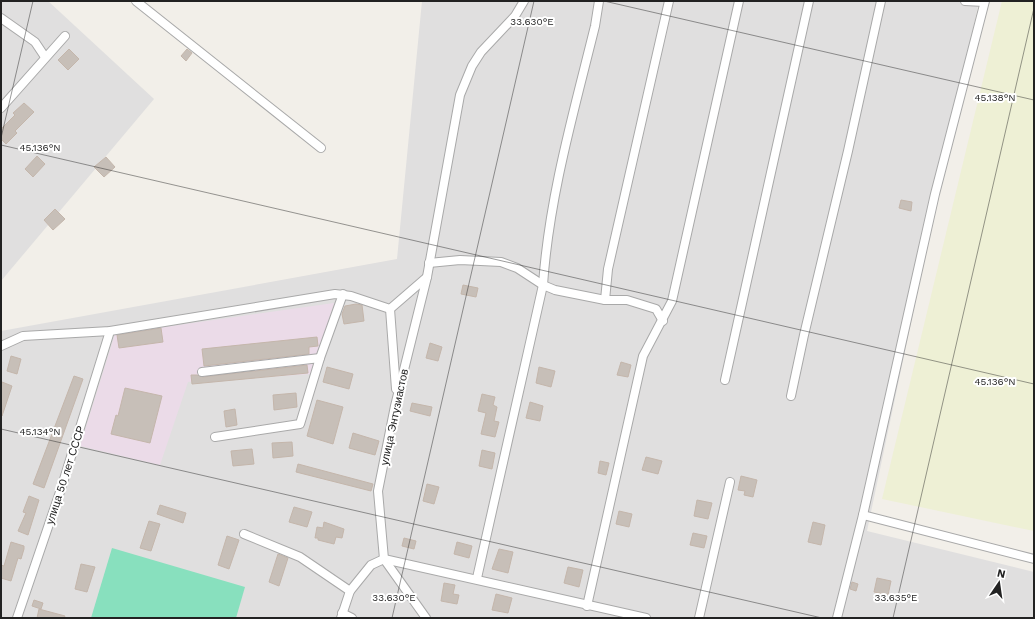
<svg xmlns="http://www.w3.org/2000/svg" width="1035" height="619" viewBox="0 0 1035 619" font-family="'Work Sans',sans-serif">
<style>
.residential{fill:#e0dfdf}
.industrial{fill:#ebdbe8}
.farmland{fill:#eef0d5}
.pitch{fill:#88e0be}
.building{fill:#c7bfb8;stroke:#c4b6ab}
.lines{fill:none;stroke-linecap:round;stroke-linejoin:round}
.minor-casing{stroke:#a9a9a9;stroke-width:10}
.minor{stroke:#fff;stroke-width:8}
.ticks{fill:none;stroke:#222;stroke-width:1;stroke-opacity:0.45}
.labels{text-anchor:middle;stroke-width:4;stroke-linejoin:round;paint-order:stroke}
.street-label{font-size:11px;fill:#222;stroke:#fff}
.ticks-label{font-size:10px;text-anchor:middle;fill:#222;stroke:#fff;stroke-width:4;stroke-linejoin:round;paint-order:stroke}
</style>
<rect width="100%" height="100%" fill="#f2efe9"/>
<!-- residential -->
<g class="residential">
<polygon points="1,1 48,1 154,99 1,281"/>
<polygon points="422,1 979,1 867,531 1034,572 1034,618 1,618 1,331 397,259"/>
</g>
<!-- industrial -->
<polygon class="industrial" points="334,303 313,374 188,382 160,465 80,446 115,334"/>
<!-- farmland -->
<polygon class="farmland" points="1002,1 1034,1 1034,531 882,499"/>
<!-- pitch -->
<polygon class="pitch" points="112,548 245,587 236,618 91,618"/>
<!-- building -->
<g class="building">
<polygon points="69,49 79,59 68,70 58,60"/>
<polygon points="187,49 192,53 186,61 181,56"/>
<polygon points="24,103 34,112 15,131 17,133 6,144 1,139 1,129 15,115 13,113"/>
<polygon points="37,156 45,164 33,177 25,169"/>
<polygon points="106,157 115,167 104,177 94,167"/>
<polygon points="901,200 912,202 911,211 899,208"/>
<polygon points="55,209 65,219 53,230 44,220"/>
<polygon points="463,285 478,288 476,297 461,294"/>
<polygon points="356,304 362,305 364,321 344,324 342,314 345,306"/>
<polygon points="161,328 163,342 119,348 117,335"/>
<polygon points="317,337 318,346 309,347 309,354 204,366 202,349"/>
<polygon points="430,343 442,347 438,361 426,358"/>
<polygon points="11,356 21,359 17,374 7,371"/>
<polygon points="621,362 631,365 628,377 617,375"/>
<polygon points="307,365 308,373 192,384 191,375 197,375 203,377"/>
<polygon points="327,367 353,374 349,389 323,382"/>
<polygon points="539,367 555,371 551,387 536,383"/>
<polygon points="74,376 83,379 44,488 33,484"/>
<polygon points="2,382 12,386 2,416 1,387"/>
<polygon points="125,388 162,396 150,443 111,434 116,415 118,416"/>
<polygon points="296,393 297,407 274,410 273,395"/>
<polygon points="482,394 495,397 493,405 497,407 494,421 499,422 495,437 481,434 486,413 478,411"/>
<polygon points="317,400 343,407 333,444 307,436"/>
<polygon points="530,402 543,406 540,421 526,418"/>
<polygon points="412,403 432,407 430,416 410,411"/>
<polygon points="235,409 237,425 226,427 224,411"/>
<polygon points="353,433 379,441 375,455 349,448"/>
<polygon points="292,442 293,456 273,458 272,443"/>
<polygon points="252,449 254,464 233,466 231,451"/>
<polygon points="482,450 495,453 492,469 479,466"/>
<polygon points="646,457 662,461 658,474 642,470"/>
<polygon points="600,461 609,463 606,475 598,473"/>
<polygon points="298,464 373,484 371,491 296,472"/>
<polygon points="741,476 757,480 753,497 744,495 745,491 738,490"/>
<polygon points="427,484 439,487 434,504 423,501"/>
<polygon points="29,496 39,500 28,535 18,531 26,513 23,512"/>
<polygon points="697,500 712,503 708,519 694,516"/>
<polygon points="160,505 186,513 183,523 157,514"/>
<polygon points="294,507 312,512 307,527 289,522"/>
<polygon points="619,511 632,514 629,527 616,524"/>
<polygon points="149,521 160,524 151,551 140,548"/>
<polygon points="324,522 344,529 342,538 336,537 334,544 318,540 318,538 315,538 317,527 323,528"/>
<polygon points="813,522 825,525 821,545 808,542"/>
<polygon points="693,533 707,536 704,548 690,545"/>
<polygon points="227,536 239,540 229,569 218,565"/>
<polygon points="404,538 416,541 414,549 402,546"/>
<polygon points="11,542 24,546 24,549 21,559 18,558 11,581 1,578 1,565 4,566"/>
<polygon points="457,542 472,546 469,558 454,554"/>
<polygon points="499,549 513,552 508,573 492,569"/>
<polygon points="278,554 288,558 279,586 269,582"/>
<polygon points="81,564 95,567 87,592 75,589"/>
<polygon points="568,567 583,570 579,587 564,583"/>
<polygon points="877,578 891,581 888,595 874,592"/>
<polygon points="852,582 858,584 856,591 850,589"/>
<polygon points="444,583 455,585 453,594 459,595 457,604 441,601"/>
<polygon points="496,594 512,598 508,613 492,610"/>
<polygon points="34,600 43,603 41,609 32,606"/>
<polygon points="39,609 65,616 64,618 37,618"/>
</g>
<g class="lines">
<!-- minor casing -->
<g class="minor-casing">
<g id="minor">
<polyline points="136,1 321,148"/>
<polyline points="965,1 984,2"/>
<polyline points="1,18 35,42 45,57"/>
<polyline points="1,108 65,36"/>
<polyline points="429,263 460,260 501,262 517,268 543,285 555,290 605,300 627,300 656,309 663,321"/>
<polyline points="605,300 608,269 669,1"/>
<polyline points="390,309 396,389"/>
<polyline points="1,346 23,336 110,331 335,294 351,296 390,309 427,277"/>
<polyline points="320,358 343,294"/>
<polyline points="202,372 320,358 300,424 215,437"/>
<polyline points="725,380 809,1"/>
<polyline points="791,396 804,335 848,151 881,1"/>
<polyline points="863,515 1034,559"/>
<polyline points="244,534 300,557 350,591"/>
<polyline points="384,559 646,618"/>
<path d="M477 578 543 285C549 197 574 111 595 26L599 1"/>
<polyline points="587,606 643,356 672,301 739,1"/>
<polyline points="342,613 352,618"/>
<polyline points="17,618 61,489 110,331"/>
<polyline points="341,618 350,591 371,565 384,559"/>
<polyline points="426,618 384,559 378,491 395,406 427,277 460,95 472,66 481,52 515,16 524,1"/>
<polyline points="699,618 730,482"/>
<polyline points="837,618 863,515 935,194 985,1"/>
</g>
</g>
<!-- minor -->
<use href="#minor" class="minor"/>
</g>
<!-- ticks -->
<path class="ticks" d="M604 1 1034 100M1 138 33 1M1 145 1034 384M1 429 822 618M392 618 534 1M893 618 1034 8"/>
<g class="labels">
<!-- street labels -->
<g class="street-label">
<text transform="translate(394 417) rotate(-78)" y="4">улица Энтузиастов</text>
<text transform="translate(65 475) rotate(-72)" y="4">улица 50 лет СССР</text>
</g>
</g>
<g class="ticks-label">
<text x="532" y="25">33.630°E</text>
<text x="995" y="101">45.138°N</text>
<text x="40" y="151">45.136°N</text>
<text x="995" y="385">45.136°N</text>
<text x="40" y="435">45.134°N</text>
<text x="394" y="601">33.630°E</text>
<text x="896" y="601">33.635°E</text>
</g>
<!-- border -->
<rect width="1035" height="619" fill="none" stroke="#222222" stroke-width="4"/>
<!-- north arrow -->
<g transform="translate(999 583) rotate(13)" stroke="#ffffff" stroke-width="3" paint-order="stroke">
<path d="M0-3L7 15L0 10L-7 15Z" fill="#222222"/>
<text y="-6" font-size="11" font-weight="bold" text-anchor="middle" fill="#222222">N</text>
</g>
</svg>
